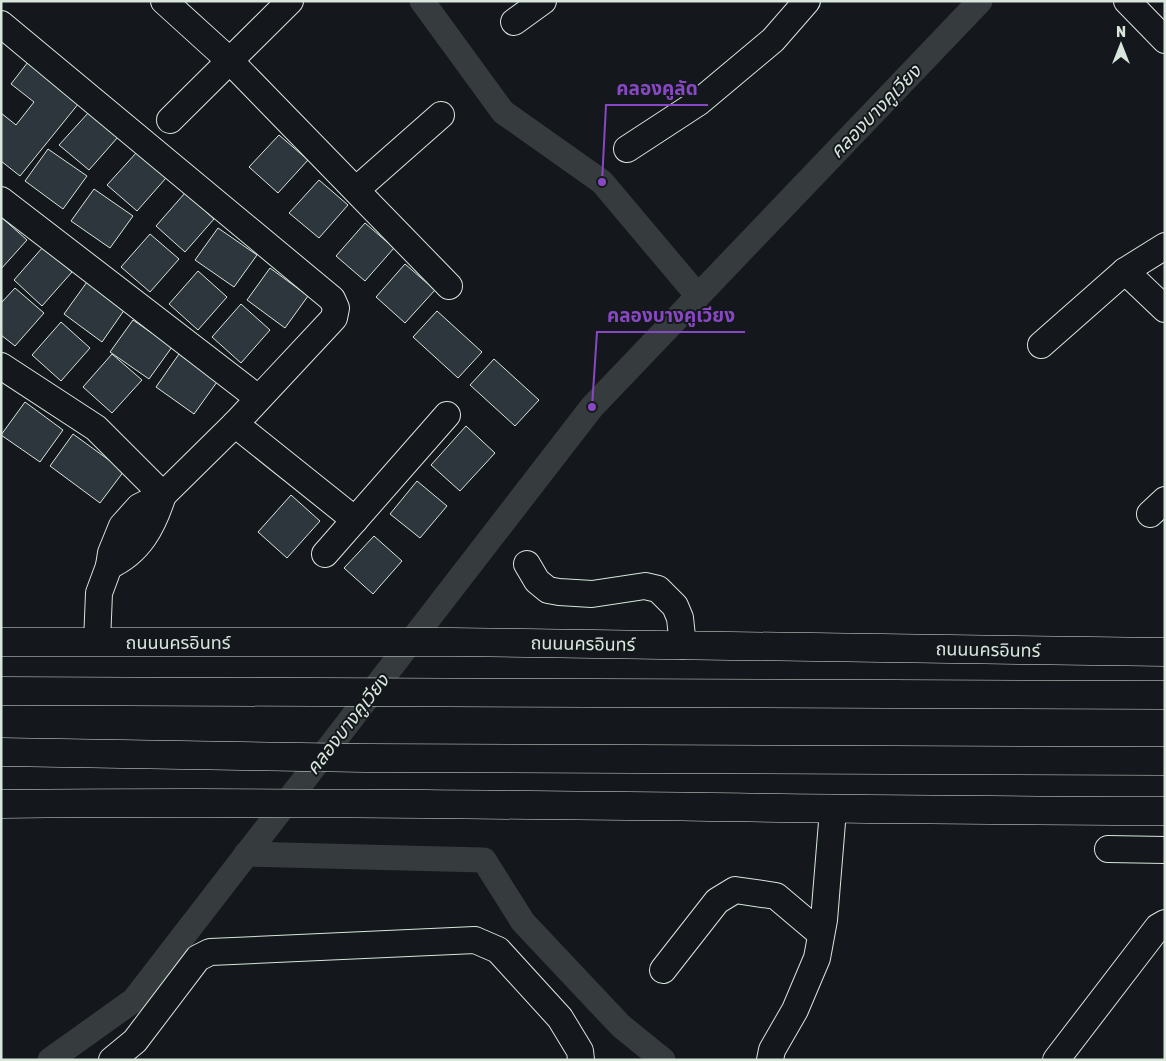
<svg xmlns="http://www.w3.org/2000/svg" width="1166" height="1061" viewBox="0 0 1166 1061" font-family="Rubik,'Noto Sans Thai',sans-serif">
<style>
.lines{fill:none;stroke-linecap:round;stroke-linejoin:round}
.canal{stroke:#363b3e;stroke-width:25}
.building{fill:#2c363c;stroke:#d8e6dc}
.minor-casing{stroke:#d8e6dc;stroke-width:28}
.major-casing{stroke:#d8e6dc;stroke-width:29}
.minor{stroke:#14181c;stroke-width:26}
.major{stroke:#14181c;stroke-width:28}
.labels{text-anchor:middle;stroke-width:4;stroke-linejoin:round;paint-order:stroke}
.street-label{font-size:18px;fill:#d8e6dc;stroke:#14181c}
.water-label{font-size:19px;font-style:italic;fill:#d8e6dc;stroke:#14181c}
.leader{fill:none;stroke:#8948c3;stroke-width:2}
.callout-dot{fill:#8948c3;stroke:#14181c;stroke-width:2}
.callout-label{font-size:19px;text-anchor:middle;font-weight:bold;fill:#8948c3;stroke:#14181c;stroke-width:4;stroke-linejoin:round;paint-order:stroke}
</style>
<rect width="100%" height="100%" fill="#14181c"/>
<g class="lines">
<!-- canal -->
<g class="canal">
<polyline points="422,1 503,112 602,182 698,296"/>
<polyline points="246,854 484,860 523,922 621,1026 663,1060"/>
<polyline points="50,1060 134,1000 592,407 980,1"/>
</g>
</g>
<!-- building -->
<g class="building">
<polygon points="28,62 79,103 20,176 1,161 1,113 16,125 34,102 11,84"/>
<polygon points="89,112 118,137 89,170 59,145"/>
<polygon points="279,135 308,160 278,193 249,167"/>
<polygon points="48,149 87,176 63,209 25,181"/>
<polygon points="137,152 166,178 137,211 107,185"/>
<polygon points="319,180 348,205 319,238 289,213"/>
<polygon points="94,189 133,216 110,248 71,221"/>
<polygon points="185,193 214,219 185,252 156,226"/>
<polygon points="1,217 27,240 1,269"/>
<polygon points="365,223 394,248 365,281 336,256"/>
<polygon points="218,228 257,255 234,287 195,260"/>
<polygon points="150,234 179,259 150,292 121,267"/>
<polygon points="43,247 72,272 42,306 14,280"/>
<polygon points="405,264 435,290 405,323 376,297"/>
<polygon points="270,268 308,296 285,328 247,300"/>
<polygon points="198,271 227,297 198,330 169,304"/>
<polygon points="87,282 125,309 102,342 64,314"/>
<polygon points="15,288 44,313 15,346 1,335 1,303"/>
<polygon points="241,304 270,330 241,363 212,337"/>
<polygon points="437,311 482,352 458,378 413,337"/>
<polygon points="133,320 172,347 149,379 110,352"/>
<polygon points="61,322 90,348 61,381 32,355"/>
<polygon points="112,354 142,380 112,413 83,387"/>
<polygon points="179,354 217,382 194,414 156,387"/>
<polygon points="494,359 539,400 515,426 470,385"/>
<polygon points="25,402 63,430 40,462 1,435"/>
<polygon points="466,426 495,453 460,491 431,465"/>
<polygon points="73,434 124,471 100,503 50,466"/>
<polygon points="417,481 447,506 420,538 390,514"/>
<polygon points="291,495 320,521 287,558 258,532"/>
<polygon points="374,536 402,561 373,594 344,568"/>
</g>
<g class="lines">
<!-- minor casing -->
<g class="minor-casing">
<g id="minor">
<polyline points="164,1 229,60 449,286"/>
<polyline points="1127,1 1165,40"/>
<polyline points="514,22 543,1"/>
<polyline points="1,24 332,299 336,308 334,318 235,424 163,495 139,507 122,526 111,553 109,566 99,593 97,642"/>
<polyline points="170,120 290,1"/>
<polyline points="627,149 699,102 773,40 807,1"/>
<polyline points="357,189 441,115"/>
<polyline points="1,200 258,398"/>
<polyline points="1125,271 1165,309"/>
<polyline points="1041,345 1125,271 1165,246"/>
<polyline points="1,366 96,428 163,495"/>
<polyline points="235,424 355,520"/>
<polyline points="1150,514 1165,500"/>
<polyline points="325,554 447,415"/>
<polyline points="527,564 537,581 548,590 559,592 592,594 645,586 658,589 675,606 680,618 683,646"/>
<path d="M109 566C140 552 153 526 163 495"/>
<polyline points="1108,849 1165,850"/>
<polyline points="663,970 717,901 735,890 776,896 821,934"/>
<polyline points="112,1060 135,1041 198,958 210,952 475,940 498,950 560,1018 580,1051 581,1060"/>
<polyline points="770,1060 772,1050 795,1010 817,958 824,920 833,810"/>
<polyline points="1056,1060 1158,927 1165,923"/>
</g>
</g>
<!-- major casing -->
<g class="major-casing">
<g id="major">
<polyline points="1,642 451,642 1165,652"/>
<polyline points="1,691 1165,695"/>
<polyline points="1,752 364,758 1165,761"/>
<path d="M1 804C389 800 777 810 1165 811"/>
</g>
</g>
<!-- minor -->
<use href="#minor" class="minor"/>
<!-- major -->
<use href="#major" class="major"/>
</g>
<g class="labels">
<!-- street labels -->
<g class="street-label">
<text x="178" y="649">ถนนนครอินทร์</text>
<text transform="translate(583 644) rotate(1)" y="6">ถนนนครอินทร์</text>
<text transform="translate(988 650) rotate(1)" y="6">ถนนนครอินทร์</text>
</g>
<!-- water labels -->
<g class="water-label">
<text transform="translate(875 111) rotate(-46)" y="7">คลองบางคูเวียง</text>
<text transform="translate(347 724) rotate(-52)" y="7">คลองบางคูเวียง</text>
</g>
</g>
<!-- callouts -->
<path class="leader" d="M602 182L606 105H708M592 407L597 332H745"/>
<g class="callout-dot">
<circle cx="602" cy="182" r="5"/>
<circle cx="592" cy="407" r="5"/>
</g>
<g class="callout-label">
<text x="657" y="95">คลองคูลัด</text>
<text x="671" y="322">คลองบางคูเวียง</text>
</g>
<!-- border -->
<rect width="1166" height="1061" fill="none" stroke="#d8e6dc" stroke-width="5"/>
<!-- north arrow -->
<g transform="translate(1121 45)" stroke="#14181c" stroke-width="4" paint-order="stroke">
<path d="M0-4L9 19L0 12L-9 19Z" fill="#d8e6dc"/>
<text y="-8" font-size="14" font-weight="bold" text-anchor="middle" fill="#d8e6dc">N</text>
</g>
</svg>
